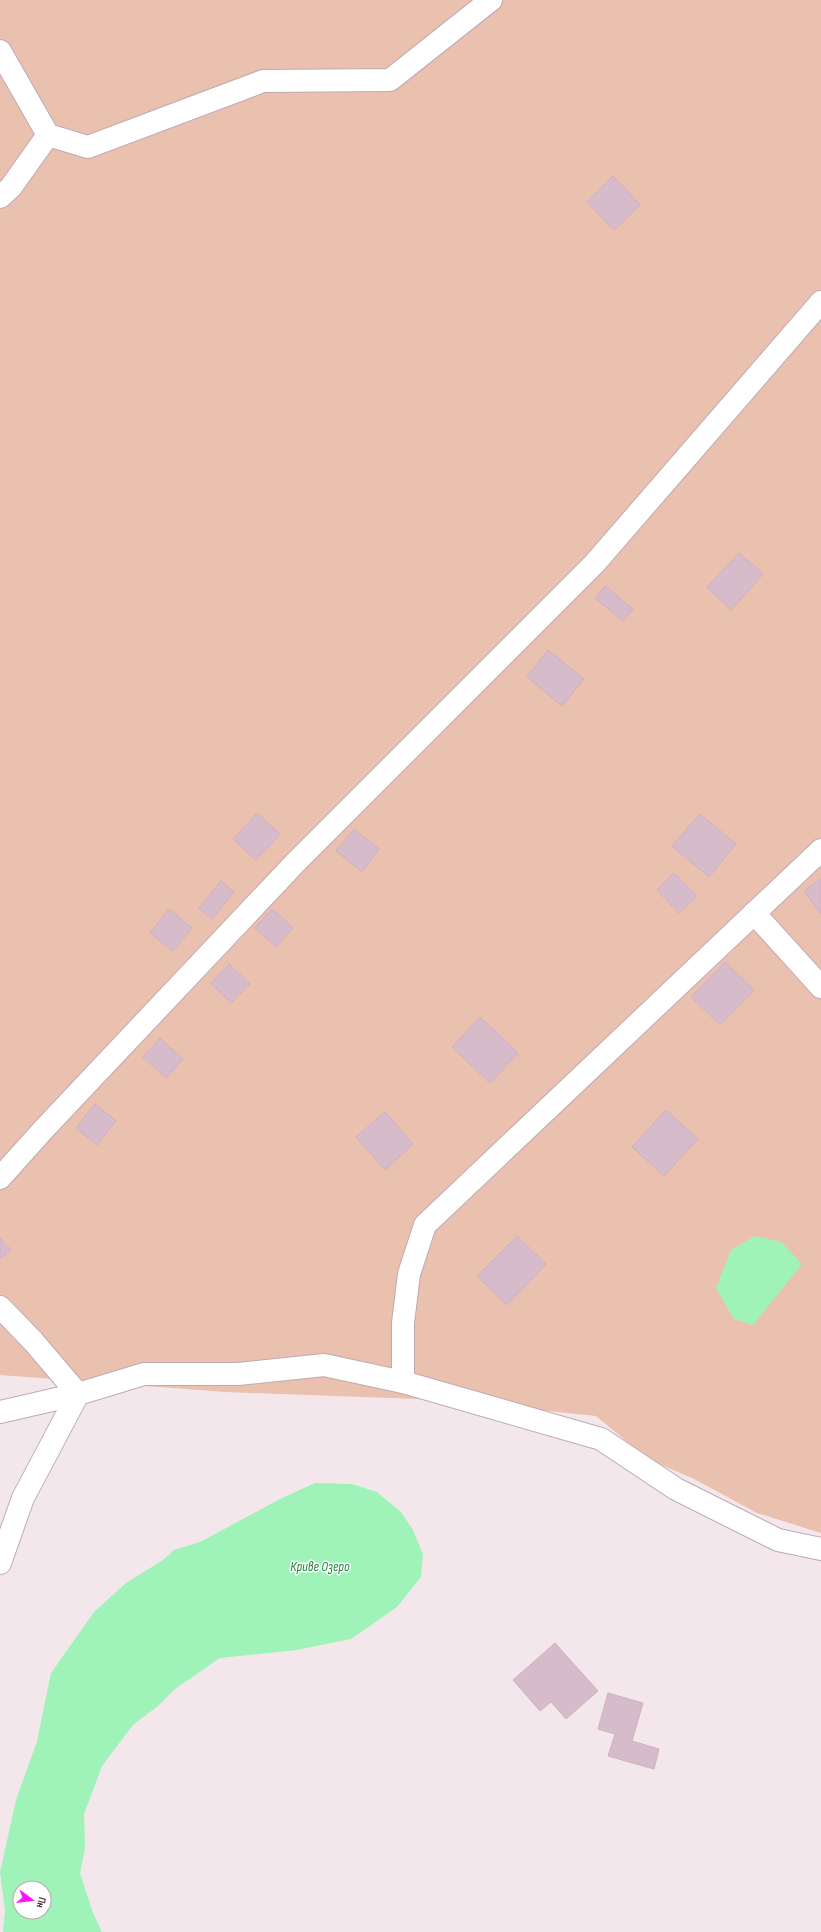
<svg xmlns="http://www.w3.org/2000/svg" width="821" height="1932" viewBox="0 0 821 1932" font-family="'Sofia Sans Condensed',sans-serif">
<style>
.green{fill:#eac1ae}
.water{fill:#a0f3b8;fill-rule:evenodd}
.building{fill:#d6bcca;stroke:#d1afc1}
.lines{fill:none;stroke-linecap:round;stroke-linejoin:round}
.minor-casing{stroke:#c0a9b4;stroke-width:24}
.minor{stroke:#fff;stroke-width:22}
.labels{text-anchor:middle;stroke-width:3;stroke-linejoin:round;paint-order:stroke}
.water-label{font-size:14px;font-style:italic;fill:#22863f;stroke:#fff}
</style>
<rect width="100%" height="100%" fill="#f4e7ec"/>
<!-- green -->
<polygon class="green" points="0,0 821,0 821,1533 757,1513 694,1479 648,1459 596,1416 444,1400 225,1392 0,1375"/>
<!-- water -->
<g class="water">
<polygon points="755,1236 781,1242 802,1264 753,1325 734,1319 716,1288 731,1250"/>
<path d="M315 1483 352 1484 377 1492 401 1512 413 1530 423 1554 421 1577 397 1607 351 1639 297 1650 220 1658 175 1689 158 1706 133 1725 102 1766 84 1814 85 1848 80 1873 93 1913 102 1932H3L5 1911 0 1872 16 1800 37 1741 51 1673 94 1612 126 1583 163 1560 174 1550 200 1542 282 1498ZM20 1888H44V1912H20Z"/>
</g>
<!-- building -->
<g class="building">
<polygon points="613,176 640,205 614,230 587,202"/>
<polygon points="739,553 763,574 731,610 707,587"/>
<polygon points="605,586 633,609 623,621 595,598"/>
<polygon points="548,650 584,679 562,706 527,677"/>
<polygon points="257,813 280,834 256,860 233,839"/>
<polygon points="700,814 736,844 709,877 672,846"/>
<polygon points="354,829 379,849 362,872 336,851"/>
<polygon points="674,873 697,896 679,913 657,890"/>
<polygon points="821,878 821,914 804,891"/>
<polygon points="221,881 234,892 212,919 199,908"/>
<polygon points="169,909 192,928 173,951 150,933"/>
<polygon points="272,909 293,928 276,947 255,928"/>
<polygon points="725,962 754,990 720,1025 691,997"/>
<polygon points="229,964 250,984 231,1003 211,983"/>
<polygon points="480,1017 518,1053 490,1083 452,1047"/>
<polygon points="160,1038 183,1059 166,1078 143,1057"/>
<polygon points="95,1104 116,1121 97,1145 76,1128"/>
<polygon points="666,1110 698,1139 664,1176 632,1147"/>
<polygon points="385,1112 413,1144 385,1170 356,1137"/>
<polygon points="517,1236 546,1264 507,1305 477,1276"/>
<polygon points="0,1238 11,1250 0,1259"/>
<polygon points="555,1643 598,1691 566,1719 551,1702 540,1711 513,1680"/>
<polygon points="608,1693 643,1703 632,1741 659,1749 654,1769 608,1756 615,1734 598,1729"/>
</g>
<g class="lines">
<!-- minor casing -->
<g class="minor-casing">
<g id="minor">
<polyline points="0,51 48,135 88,147 263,81 390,80 491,0"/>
<polyline points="0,197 11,187 48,135"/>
<polyline points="754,913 821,987"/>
<polyline points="0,1178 43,1130 296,862 595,563 821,302"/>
<polyline points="0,1307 33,1341 78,1394 23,1498 0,1563"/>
<polyline points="403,1382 403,1323 409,1274 425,1225 821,850"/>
<polyline points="0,1412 78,1394 144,1374 238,1374 324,1365 403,1382 601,1439 676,1489 778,1540 821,1549"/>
</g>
</g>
<!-- minor -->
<use href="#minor" class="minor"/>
</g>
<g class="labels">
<!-- water labels -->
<g class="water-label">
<text x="320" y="1571">Криве Озеро</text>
</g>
</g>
<!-- north arrow -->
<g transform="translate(32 1900) rotate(105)"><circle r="19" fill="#ffffff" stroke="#b5aeb2"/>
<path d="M0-3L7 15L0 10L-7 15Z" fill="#ff13fa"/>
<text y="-6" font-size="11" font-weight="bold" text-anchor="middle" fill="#47353f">Пн</text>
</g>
</svg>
